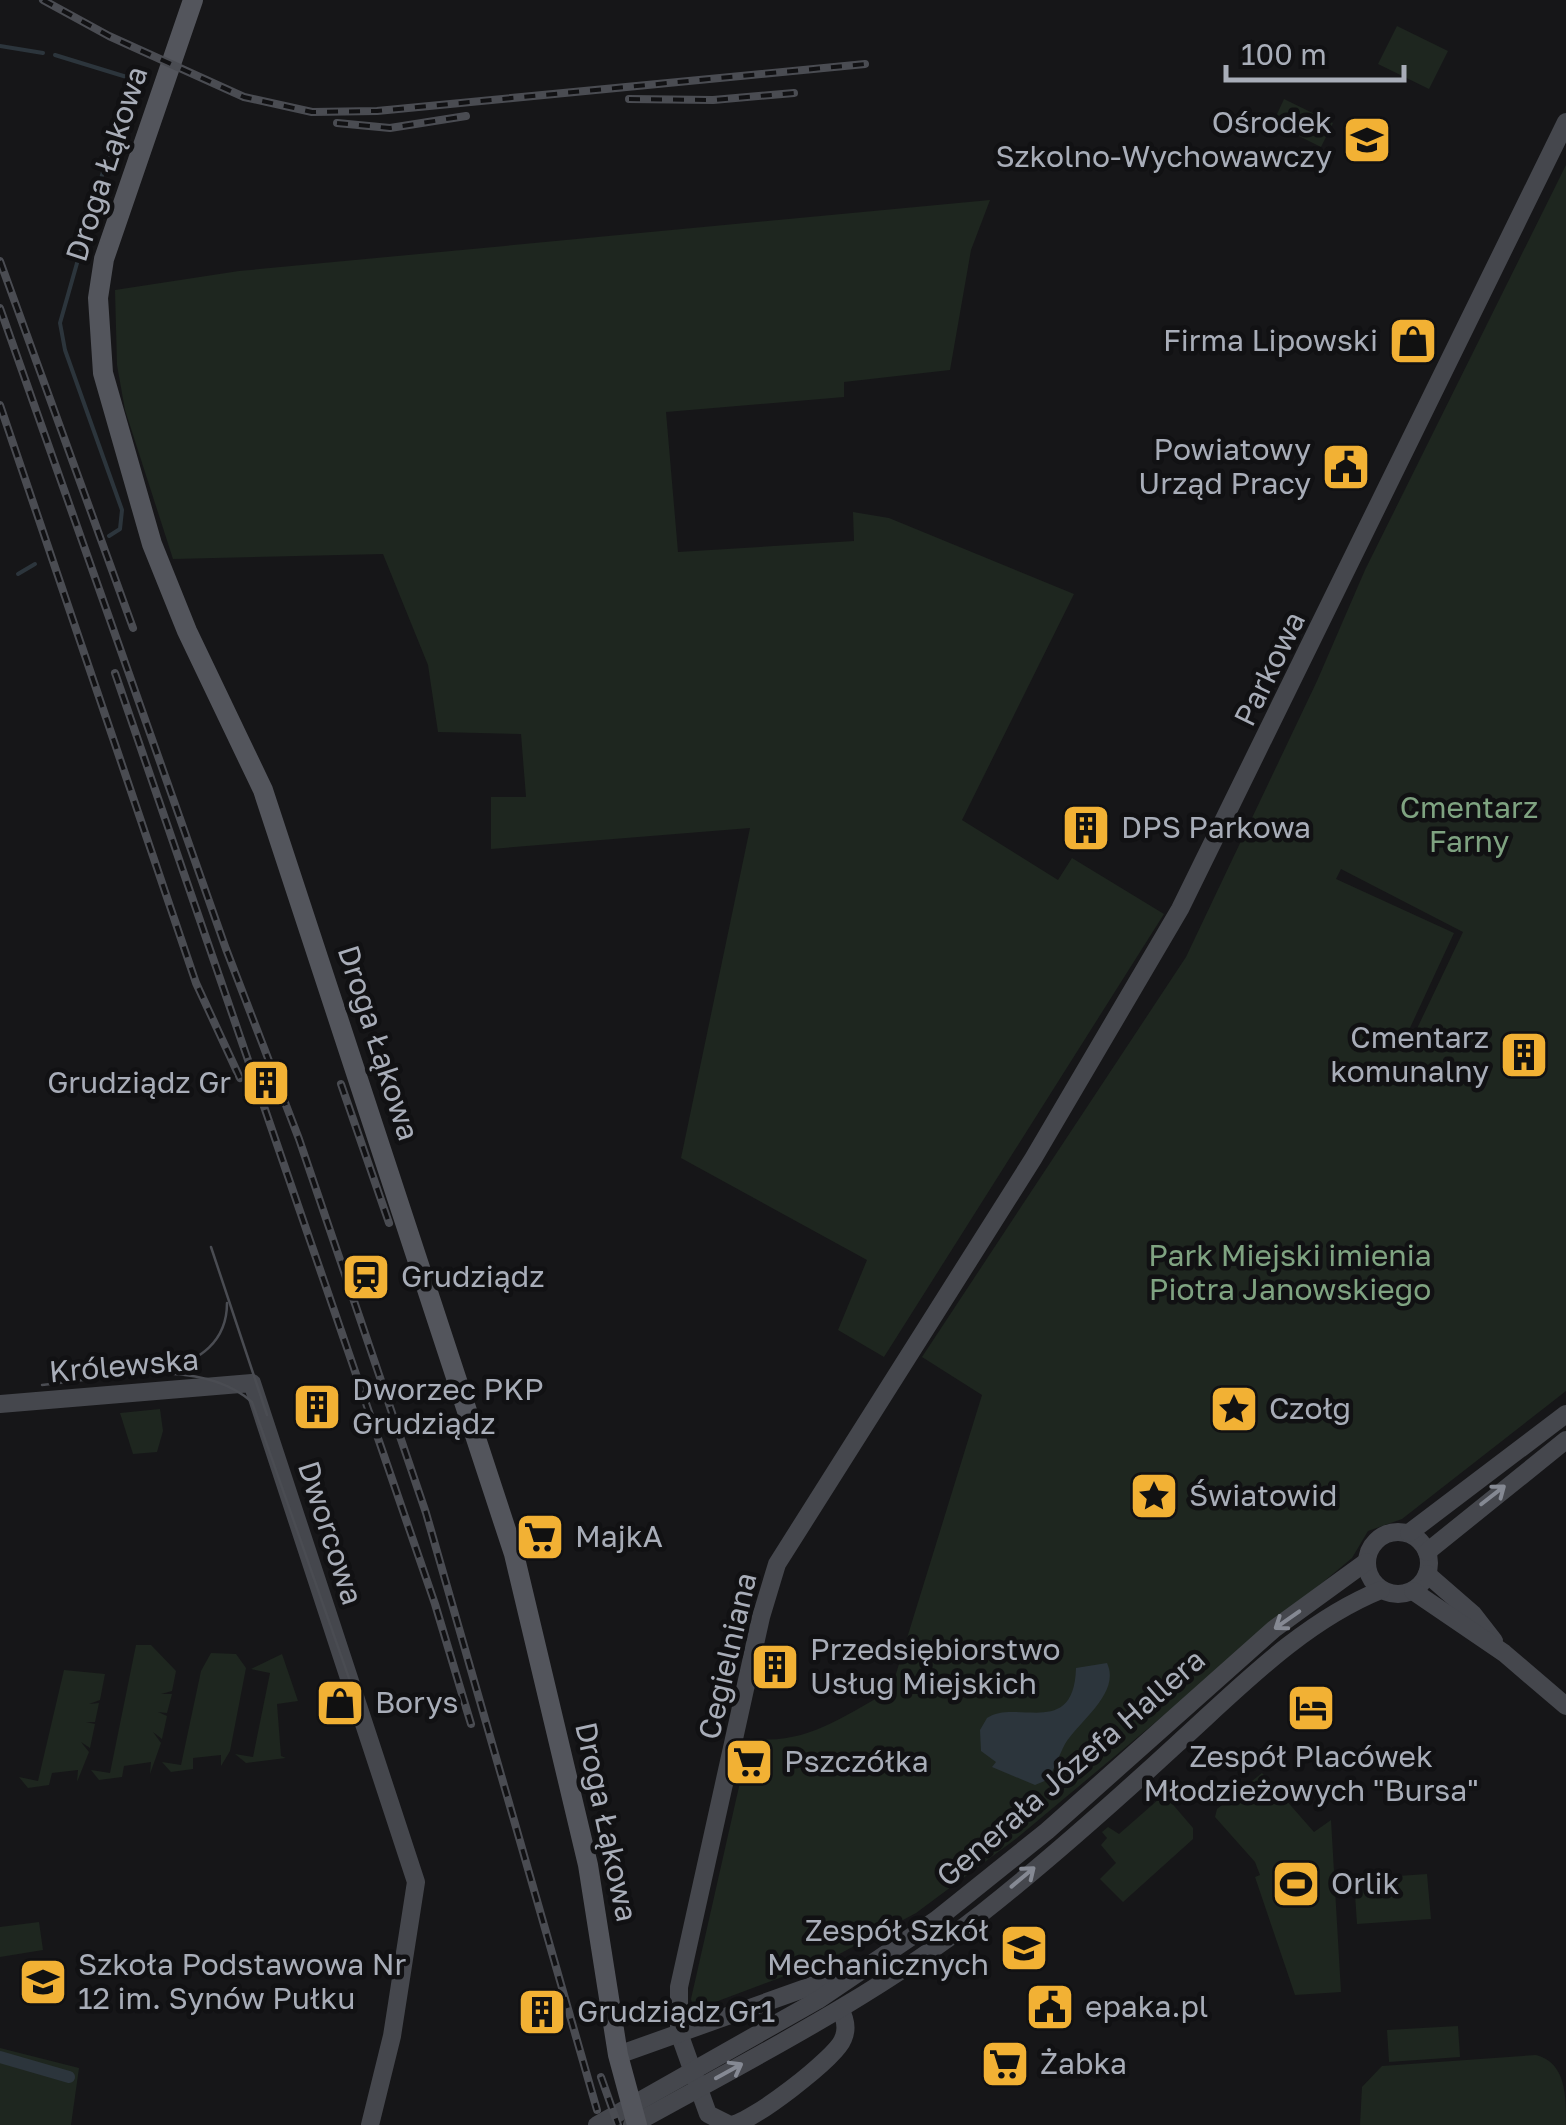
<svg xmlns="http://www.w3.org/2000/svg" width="1566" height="2125" viewBox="0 0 1566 2125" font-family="'Golos Text',sans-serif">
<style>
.green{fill:#1e261f;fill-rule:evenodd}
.water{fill:#2c353c}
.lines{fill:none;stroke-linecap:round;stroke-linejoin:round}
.stream{stroke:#2c353c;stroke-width:4}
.canal{stroke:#2c353c;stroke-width:12}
.secondary{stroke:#45474d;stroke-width:18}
.primary{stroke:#53555c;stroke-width:20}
.tram{stroke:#4a4c52;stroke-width:2.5}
.rail-casing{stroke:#4a4c52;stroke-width:8}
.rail{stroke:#111113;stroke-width:4;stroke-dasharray:11;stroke-linecap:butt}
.oneway{stroke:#858993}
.labels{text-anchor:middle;stroke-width:9;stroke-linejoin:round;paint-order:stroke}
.poi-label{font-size:30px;fill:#a8adb8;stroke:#111113;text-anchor:start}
.street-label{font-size:30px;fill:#a8adb8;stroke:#111113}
.park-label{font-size:30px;fill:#7fa381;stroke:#111113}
</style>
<rect width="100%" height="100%" fill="#161618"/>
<!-- green -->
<g class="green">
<polygon points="1397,26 1448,51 1429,89 1378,64"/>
<polygon points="1284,99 1333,123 1321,147 1273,123"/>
<path d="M1566 165V1391L1402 1519 1368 1531 1352 1558 1017 1838 916 1913 830 1959 694 2010 691 1999 750 1738C803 1747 846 1715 891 1690L982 1395 922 1357 1186 957 1317 681 1365 570ZM1341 869 1463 932 1413 1037 1409 1030 1454 933 1336 879Z"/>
<polygon points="990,200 971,250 950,370 844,382 844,397 666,412 678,552 854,541 853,512 889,518 1074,594 962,820 1058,880 1072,858 1164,914 884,1357 838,1330 867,1260 681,1158 750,828 491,849 491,797 526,797 521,734 438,732 428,665 383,554 173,559 125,410 117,365 115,290 239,271"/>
<polygon points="160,1409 163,1431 157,1452 133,1454 120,1413"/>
<polygon points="136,1645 151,1645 176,1671 172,1691 161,1694 172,1694 167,1713 158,1712 167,1716 162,1739 153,1732 161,1743 150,1774 151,1762 124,1766 122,1777 99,1780 91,1770 110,1773"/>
<polygon points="211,1653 236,1654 246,1668 230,1751 221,1766 221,1755 193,1758 193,1769 171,1772 162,1762 181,1765 201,1671"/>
<polygon points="282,1654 298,1701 277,1704 281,1756 286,1758 246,1763 235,1754 253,1757 270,1673 251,1669"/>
<polygon points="64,1670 105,1674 100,1700 89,1704 99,1703 95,1722 86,1722 95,1724 90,1748 81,1742 89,1752 77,1782 78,1770 52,1773 49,1785 28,1788 19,1777 38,1781"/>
<polygon points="1262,1773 1314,1832 1331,1820 1341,1992 1295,1995 1255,1877 1260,1875 1255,1862 1215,1817 1217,1809"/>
<polygon points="1159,1799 1169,1800 1193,1828 1193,1839 1123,1902 1100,1879 1116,1863 1101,1845 1107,1838 1102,1832 1108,1827 1119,1834"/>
<polygon points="1427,1874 1431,1919 1357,1924 1354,1879"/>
<polygon points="39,1922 43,1950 0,1957 0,1927"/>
<polygon points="1458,2026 1460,2057 1389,2062 1387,2030"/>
<polygon points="0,2048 79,2068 71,2125 0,2125"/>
<path d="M1536 2055C1566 2063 1566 2095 1566 2125H1360L1362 2087 1382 2066Z"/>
</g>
<!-- water -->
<path class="water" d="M1107 1663C1121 1693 1079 1721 1065 1744 1059 1755 1055 1769 1047 1780L1035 1785 992 1767 996 1762 981 1751 980 1730 987 1718C1015 1698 1074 1740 1076 1668Z"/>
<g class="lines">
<!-- stream -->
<g class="stream">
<polyline points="0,46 43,53"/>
<polyline points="55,55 143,82"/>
<polyline points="109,536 120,529 122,510 65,350 60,323 108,154 131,120"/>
<polyline points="18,574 35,564"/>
</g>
<!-- canal -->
<polyline class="canal" points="0,2057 69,2077"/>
<!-- secondary -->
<g class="secondary">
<polyline points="0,1404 252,1383 416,1882 392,2036 370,2125"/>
<circle cx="1398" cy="1563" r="31"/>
<polyline points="1409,1533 1566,1414"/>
<polyline points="1427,1552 1566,1440"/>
<polyline points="1427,1574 1473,1614 1494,1641"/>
<polyline points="1413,1591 1504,1653 1566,1706"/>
<path d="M840 2009C845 2018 848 2028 843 2039 836 2058 750 2124 730 2125L708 2114 679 2033V1987L761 1617 777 1564 1033 1159 1180 909 1566 122"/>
<polyline points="618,2055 848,1973"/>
<polyline points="597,2125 818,2000 936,1920 1047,1831 1274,1629 1366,1562"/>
<path d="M632 2125C751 2059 874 1997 982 1913 1049 1860 1114 1802 1177 1744 1240 1687 1302 1622 1381 1590"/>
</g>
<!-- primary -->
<polyline class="primary" points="193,0 104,259 98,298 103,373 152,544 187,631 263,790 514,1554 588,1865 618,2055 637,2125"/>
<!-- tram -->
<g class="tram">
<polyline points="211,1247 267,1415"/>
<path d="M166 1372C199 1359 227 1343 227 1303"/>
<path d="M42 1385C106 1379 198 1355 252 1402L357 1701"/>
</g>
<!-- rail casing -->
<g class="rail-casing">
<g id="rail">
<polyline points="43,0 109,36 244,97 312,112 377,111 865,64"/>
<polyline points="629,99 713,100 794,93"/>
<polyline points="337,123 390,128 466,116"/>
<polyline points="0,261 133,628"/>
<polyline points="0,308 226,949 299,1139 426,1513 597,2110"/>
<polyline points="0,405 196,983 240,1078"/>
<polyline points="115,673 435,1604 471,1724"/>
<polyline points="341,1084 389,1223"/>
<polyline points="601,2077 618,2125"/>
</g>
</g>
<!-- rail -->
<use href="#rail" class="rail"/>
</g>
<!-- one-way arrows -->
<defs><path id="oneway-shaft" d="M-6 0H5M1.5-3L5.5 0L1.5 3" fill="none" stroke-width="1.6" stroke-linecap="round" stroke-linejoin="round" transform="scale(2.5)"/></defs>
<g class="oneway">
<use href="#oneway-shaft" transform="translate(1493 1495) rotate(-38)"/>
<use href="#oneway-shaft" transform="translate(1287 1620) rotate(145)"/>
<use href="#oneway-shaft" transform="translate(1023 1877) rotate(-40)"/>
<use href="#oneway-shaft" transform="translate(729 2071) rotate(-29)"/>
</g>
<!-- icons -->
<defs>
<g id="school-square" transform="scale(2.5)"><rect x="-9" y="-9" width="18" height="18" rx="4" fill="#f2b134" stroke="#111113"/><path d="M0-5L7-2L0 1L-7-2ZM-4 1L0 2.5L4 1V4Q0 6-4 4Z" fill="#111"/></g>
<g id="shop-square" transform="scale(2.5)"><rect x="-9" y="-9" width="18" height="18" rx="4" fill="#f2b134" stroke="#111113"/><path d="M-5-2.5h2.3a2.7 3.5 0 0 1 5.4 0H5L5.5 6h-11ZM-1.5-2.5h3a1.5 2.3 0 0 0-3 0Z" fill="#111"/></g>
<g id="civic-square" transform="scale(2.5)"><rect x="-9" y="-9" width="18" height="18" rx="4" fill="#f2b134" stroke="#111113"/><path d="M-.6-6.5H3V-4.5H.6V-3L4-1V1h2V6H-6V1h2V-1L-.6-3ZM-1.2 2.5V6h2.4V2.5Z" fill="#111"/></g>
<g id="building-square" transform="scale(2.5)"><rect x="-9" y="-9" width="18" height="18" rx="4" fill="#f2b134" stroke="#111113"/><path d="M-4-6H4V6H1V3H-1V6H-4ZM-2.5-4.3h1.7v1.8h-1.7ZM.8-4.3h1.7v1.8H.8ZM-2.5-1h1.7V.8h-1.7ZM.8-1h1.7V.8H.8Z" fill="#111"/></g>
<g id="station-square" transform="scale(2.5)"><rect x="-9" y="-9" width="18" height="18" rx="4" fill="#f2b134" stroke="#111113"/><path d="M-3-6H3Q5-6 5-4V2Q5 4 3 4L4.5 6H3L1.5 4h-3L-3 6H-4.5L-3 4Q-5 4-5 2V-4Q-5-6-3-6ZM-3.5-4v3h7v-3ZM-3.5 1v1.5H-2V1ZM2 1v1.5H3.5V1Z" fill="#111"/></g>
<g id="sight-square" transform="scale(2.5)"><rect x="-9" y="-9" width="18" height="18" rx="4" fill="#f2b134" stroke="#111113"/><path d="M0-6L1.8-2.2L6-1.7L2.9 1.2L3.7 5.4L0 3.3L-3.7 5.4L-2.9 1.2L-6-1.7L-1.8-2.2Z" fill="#111"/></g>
<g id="supermarket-square" transform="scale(2.5)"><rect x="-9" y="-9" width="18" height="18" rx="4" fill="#f2b134" stroke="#111113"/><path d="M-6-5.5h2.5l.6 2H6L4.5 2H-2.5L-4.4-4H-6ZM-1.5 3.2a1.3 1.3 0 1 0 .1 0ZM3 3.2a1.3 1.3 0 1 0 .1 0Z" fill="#111"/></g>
<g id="hotel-square" transform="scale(2.5)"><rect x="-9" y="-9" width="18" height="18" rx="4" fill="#f2b134" stroke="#111113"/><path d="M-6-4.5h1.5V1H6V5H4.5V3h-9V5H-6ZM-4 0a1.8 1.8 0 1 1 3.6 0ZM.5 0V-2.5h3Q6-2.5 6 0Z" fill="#111"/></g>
<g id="stadium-square" transform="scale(2.5)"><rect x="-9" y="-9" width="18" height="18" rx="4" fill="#f2b134" stroke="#111113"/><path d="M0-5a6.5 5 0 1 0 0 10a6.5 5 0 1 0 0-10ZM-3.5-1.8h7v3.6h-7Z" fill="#111"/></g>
</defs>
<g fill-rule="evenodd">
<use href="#school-square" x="1367" y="140"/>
<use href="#shop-square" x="1413" y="341"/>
<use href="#civic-square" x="1346" y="467"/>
<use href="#building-square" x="1086" y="828"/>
<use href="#building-square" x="1524" y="1055"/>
<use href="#building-square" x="266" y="1083"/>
<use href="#station-square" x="366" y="1277"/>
<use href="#building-square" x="317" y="1407"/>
<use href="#sight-square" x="1234" y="1409"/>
<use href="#sight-square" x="1154" y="1496"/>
<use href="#supermarket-square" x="540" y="1537"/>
<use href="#building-square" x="775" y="1667"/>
<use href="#shop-square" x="340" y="1703"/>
<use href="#hotel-square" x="1311" y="1708"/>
<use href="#supermarket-square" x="749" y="1762"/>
<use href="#stadium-square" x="1296" y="1884"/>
<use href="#school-square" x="1024" y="1948"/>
<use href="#school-square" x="43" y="1982"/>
<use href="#civic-square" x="1050" y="2007"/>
<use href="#building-square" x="542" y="2012"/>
<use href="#supermarket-square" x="1005" y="2064"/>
</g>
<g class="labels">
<!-- poi labels -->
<g class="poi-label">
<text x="1332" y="133" text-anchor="end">Ośrodek<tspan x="1332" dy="34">Szkolno-Wychowawczy</tspan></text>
<text x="1378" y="351" text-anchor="end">Firma Lipowski</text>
<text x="1311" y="460" text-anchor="end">Powiatowy<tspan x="1311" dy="34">Urząd Pracy</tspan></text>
<text x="1121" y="838">DPS Parkowa</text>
<text x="1489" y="1048" text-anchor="end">Cmentarz<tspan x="1489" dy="34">komunalny</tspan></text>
<text x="231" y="1093" text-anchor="end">Grudziądz Gr</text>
<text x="401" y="1287">Grudziądz</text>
<text x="352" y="1400">Dworzec PKP<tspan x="352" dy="34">Grudziądz</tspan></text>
<text x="1269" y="1419">Czołg</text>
<text x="1189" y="1506">Światowid</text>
<text x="575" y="1547">MajkA</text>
<text x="810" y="1660">Przedsiębiorstwo<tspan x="810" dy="34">Usług Miejskich</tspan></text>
<text x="375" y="1713">Borys</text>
<text x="1311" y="1767" text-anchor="middle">Zespół Placówek<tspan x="1311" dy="34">Młodzieżowych "Bursa"</tspan></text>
<text x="784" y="1772">Pszczółka</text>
<text x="1331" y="1894">Orlik</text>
<text x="989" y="1941" text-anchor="end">Zespół Szkół<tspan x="989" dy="34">Mechanicznych</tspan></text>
<text x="78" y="1975">Szkoła Podstawowa Nr<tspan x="78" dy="34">12 im. Synów Pułku</tspan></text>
<text x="1085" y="2017">epaka.pl</text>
<text x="577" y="2022">Grudziądz Gr1</text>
<text x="1040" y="2074">Żabka</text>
</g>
<!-- street labels -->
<g class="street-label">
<text transform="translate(107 164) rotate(-72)" y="10">Droga Łąkowa</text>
<text transform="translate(1270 669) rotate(-64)" y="10">Parkowa</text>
<text transform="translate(378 1043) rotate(72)" y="10">Droga Łąkowa</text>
<text transform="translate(124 1366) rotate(-5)" y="10">Królewska</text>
<text transform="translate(330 1533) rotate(72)" y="10">Dworcowa</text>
<text transform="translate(728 1656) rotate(-77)" y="10">Cegielniana</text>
<text transform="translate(1071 1768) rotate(-41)" y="10">Generała Józefa Hallera</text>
<text transform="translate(606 1822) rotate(78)" y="10">Droga Łąkowa</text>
</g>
<!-- park labels -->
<g class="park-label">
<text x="1469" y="818">Cmentarz<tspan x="1469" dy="34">Farny</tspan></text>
<text x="1290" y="1266">Park Miejski imienia<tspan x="1290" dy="34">Piotra Janowskiego</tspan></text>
</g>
</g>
<!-- scale -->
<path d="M1226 65v15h178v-15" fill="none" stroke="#a8adb8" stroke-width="5"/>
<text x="1241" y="65" font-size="30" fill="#a8adb8" stroke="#111113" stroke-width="8" paint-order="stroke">100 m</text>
</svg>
